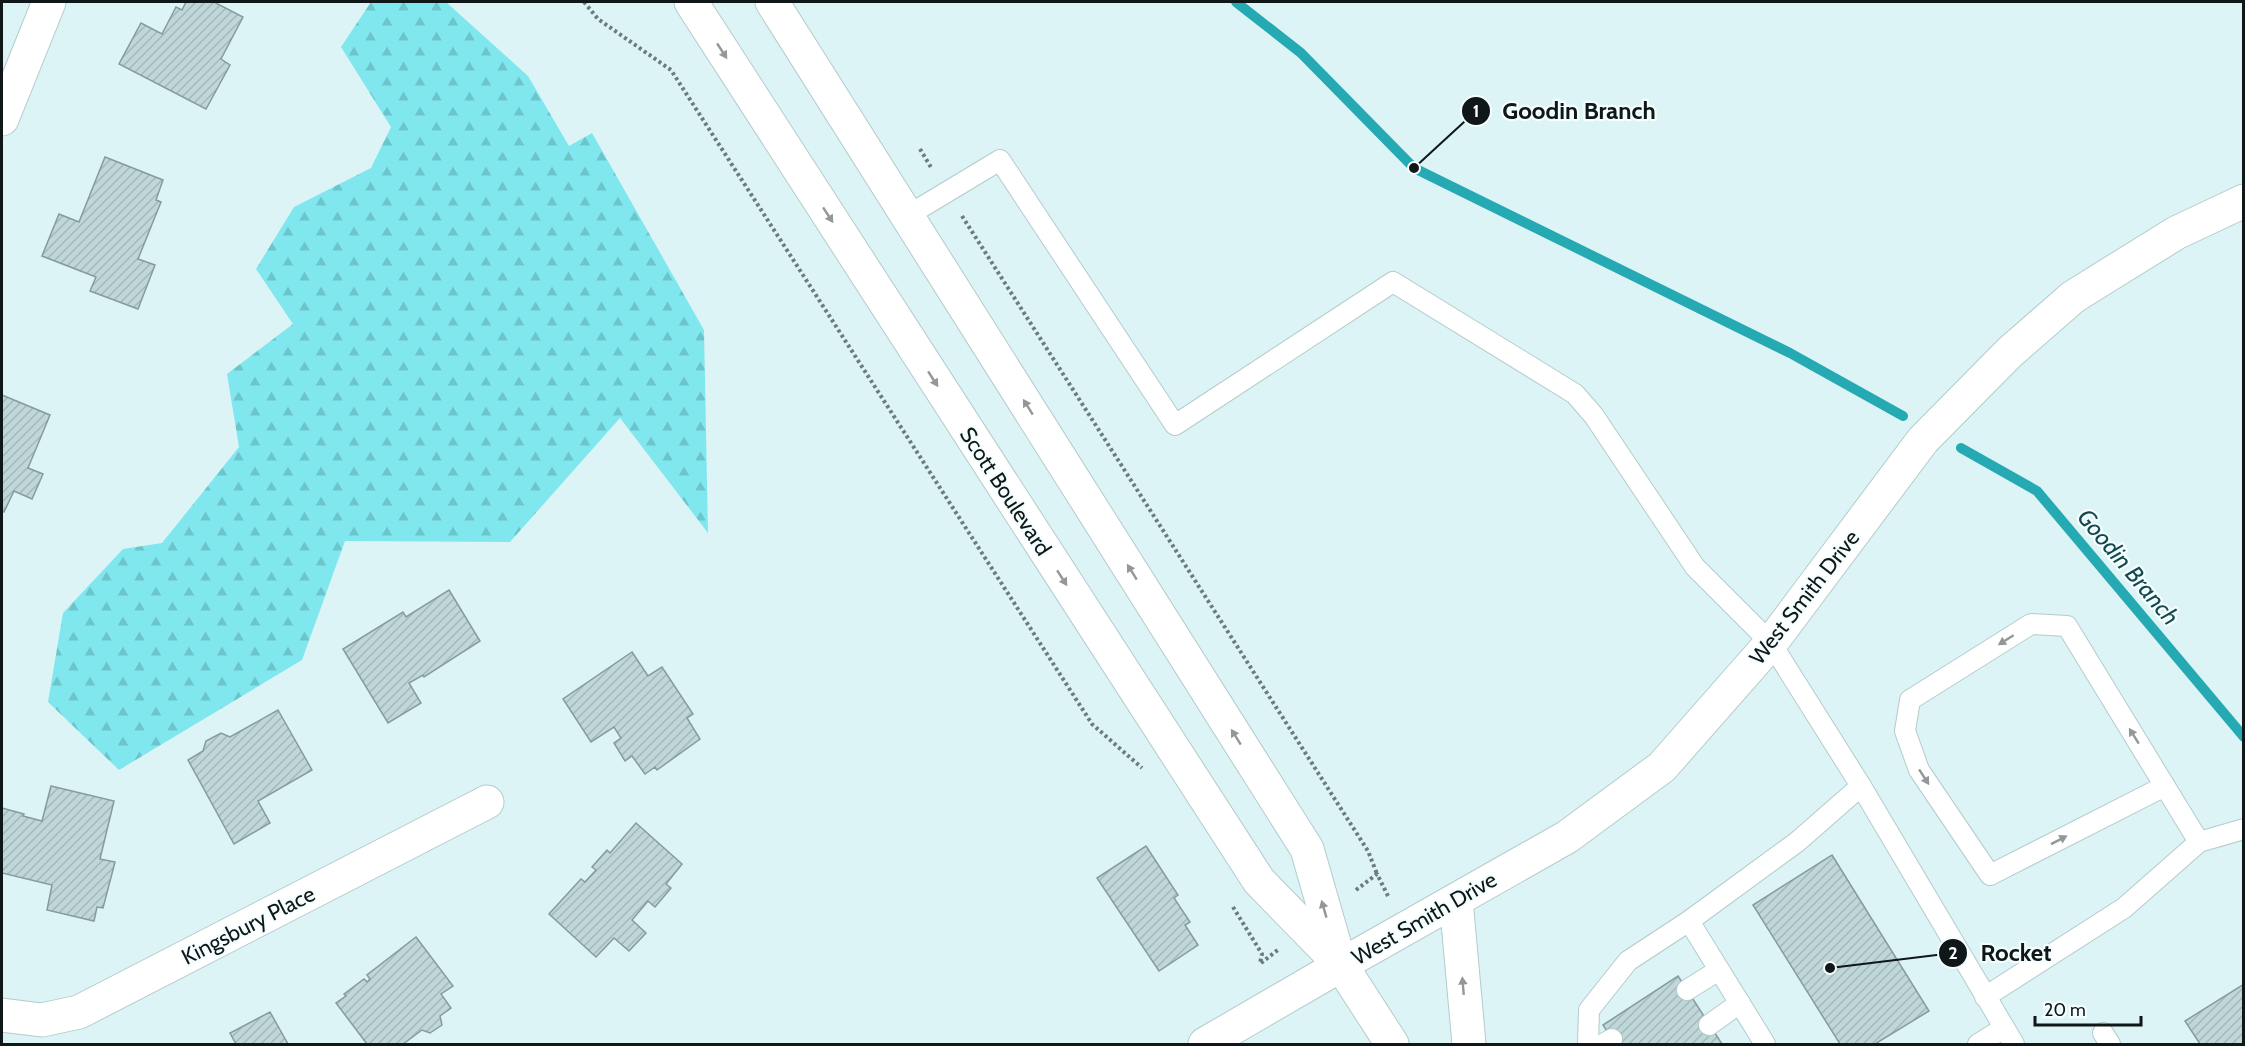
<svg xmlns="http://www.w3.org/2000/svg" width="2245" height="1046" viewBox="0 0 2245 1046" font-family="Cabin,sans-serif">
<style>
.forest{fill:url(#forest-firs)}
.lines{fill:none;stroke-linecap:round;stroke-linejoin:round}
.stream{stroke:#25a9b2;stroke-width:10}
.building{fill:url(#building-hatch);stroke:#859b9d;stroke-width:1.5}
.service-casing{stroke:#b4cbcd;stroke-width:22}
.minor-casing{stroke:#b4cbcd;stroke-width:35}
.tertiary-casing{stroke:#b4cbcd;stroke-width:35}
.secondary-casing{stroke:#b4cbcd;stroke-width:35}
.path{stroke:#6c7b7c;stroke-width:4;stroke-dasharray:3 3;stroke-linecap:butt}
.service{stroke:#fff;stroke-width:20}
.minor{stroke:#fff;stroke-width:33}
.tertiary{stroke:#fff;stroke-width:33}
.secondary{stroke:#fff;stroke-width:33}
.oneway{fill:#939797}
.labels{text-anchor:middle;stroke-width:4.5;stroke-linejoin:round;paint-order:stroke}
.street-label{font-size:22px;fill:#0f1718;stroke:#f4fefe}
.water-label{font-size:24px;font-style:italic;fill:#13494d;stroke:#f4fefe}
.leader{fill:none;stroke:#0f1718;stroke-width:2}
.callout-dot{fill:#0f1718;stroke:#f4fefe;stroke-width:2}
.mark-label{font-size:18px;text-anchor:middle;font-weight:bold;fill:#fff}
.callout-label{font-size:24px;text-anchor:middle;font-weight:bold;fill:#0f1718;stroke:#f4fefe;stroke-width:4.5;stroke-linejoin:round;paint-order:stroke}
</style>
<defs>
<pattern id="forest-firs" width="22" height="20" patternUnits="userSpaceOnUse" patternTransform="scale(1.5)"><rect width="22" height="20" fill="#80e7ef"/><path d="M5 1l3.5 6h-7zM16 11l3.5 6h-7z" fill="#6dc5cc"/></pattern>
<pattern id="building-hatch" width="6" height="6" patternUnits="userSpaceOnUse" patternTransform="scale(1.5)"><rect width="6" height="6" fill="#bfd7d8"/><path d="M-1 1l2-2M0 6l6-6M5 7l2-2" fill="none" stroke="#a3b8b9"/></pattern>
</defs>
<rect width="100%" height="100%" fill="#dcf4f5"/>
<!-- forest -->
<polygon class="forest" points="371,2 446,2 528,76 569,146 592,133 704,330 708,533 620,418 510,542 345,541 302,660 119,770 48,702 63,613 123,549 162,543 239,447 227,374 293,324 256,269 294,207 371,168 391,127 341,47"/>
<g class="lines">
<!-- stream -->
<g class="stream">
<polyline points="1236,2 1301,53 1414,168 1790,353 1903,416"/>
<polyline points="1961,448 2037,491 2244,737"/>
</g>
</g>
<!-- building -->
<g class="building">
<polygon points="186,2 214,2 243,17 221,59 230,65 206,109 119,64 141,23 162,34 176,7 182,10"/>
<polygon points="105,157 163,180 156,200 161,202 138,259 155,265 138,309 90,291 96,277 42,256 59,214 79,222"/>
<polygon points="2,395 50,415 28,468 43,474 32,499 14,491 4,512 2,511"/>
<polygon points="449,590 480,641 424,677 423,675 409,683 421,703 388,723 343,649 403,612 406,617"/>
<polygon points="632,652 648,676 662,667 693,714 687,718 700,739 657,770 655,767 645,774 632,756 625,761 614,743 621,738 614,727 591,742 563,699"/>
<polygon points="278,710 312,770 258,801 270,823 234,844 188,760 203,751 206,741 221,733 230,737"/>
<polygon points="51,786 114,801 100,859 115,862 103,908 97,907 94,921 47,910 52,885 2,873 2,808 24,814 23,816 42,821"/>
<polygon points="636,823 682,864 666,884 671,888 655,907 648,901 632,920 646,933 629,951 614,938 596,957 549,914 581,879 585,882 596,870 592,867 607,850 610,853"/>
<polygon points="1146,846 1178,895 1174,898 1190,922 1185,925 1198,945 1159,971 1097,878"/>
<polygon points="1832,855 1929,1011 1875,1044 1840,1044 1753,905"/>
<polygon points="416,937 453,986 441,994 451,1008 440,1016 442,1025 430,1033 422,1030 403,1044 367,1044 336,1003 346,996 344,994 364,979 367,982 370,979 367,975"/>
<polygon points="1678,976 1722,1044 1615,1044 1603,1025"/>
<polygon points="2244,984 2244,1044 2200,1044 2185,1021"/>
<polygon points="270,1012 288,1044 236,1044 230,1033"/>
</g>
<g class="lines">
<!-- service casing -->
<g class="service-casing">
<g id="service">
<polyline points="907,216 1000,160 1175,425 1393,282 1575,394 1594,416 1695,567 1771,643 1861,786 2014,1044"/>
<polyline points="2165,786 1990,875 1919,770 1905,731 1910,700 2031,624 2067,626 2199,842"/>
<polyline points="1687,990 1719,970"/>
<polyline points="1985,997 2124,908 2199,842 2244,829"/>
<polyline points="1709,1025 1740,1003"/>
<polyline points="2103,1033 2110,1044"/>
<polyline points="1588,1044 1589,1010 1628,961 1689,921"/>
<polyline points="1603,1044 1612,1039"/>
<polyline points="1765,1044 1689,921 1797,842 1861,786"/>
<polyline points="1978,1044 2004,1028"/>
</g>
</g>
<!-- minor casing -->
<g class="minor-casing">
<g id="minor">
<polyline points="2,119 49,2"/>
<polyline points="1341,965 1567,837 1662,767 1771,643 1923,440 2010,352 2073,297 2176,233 2244,201"/>
<polyline points="2,1015 42,1020 79,1012 487,802"/>
</g>
</g>
<!-- tertiary casing -->
<g class="tertiary-casing">
<polyline id="tertiary" points="1205,1044 1341,965"/>
</g>
<!-- secondary casing -->
<g class="secondary-casing">
<g id="secondary">
<polyline points="691,2 1259,881 1341,965 1392,1044"/>
<polyline points="772,2 1307,849 1339,960"/>
<polyline points="1456,900 1469,1044"/>
</g>
</g>
<!-- path -->
<g class="path">
<polyline points="584,2 598,19 671,70 1092,724 1142,768"/>
<polyline points="920,149 932,169"/>
<polyline points="962,216 1368,851 1377,874"/>
<polyline points="1356,890 1377,874 1389,898"/>
<polyline points="1233,907 1262,954 1260,963"/>
<polyline points="1261,963 1279,949"/>
</g>
<!-- service -->
<use href="#service" class="service"/>
<!-- minor -->
<use href="#minor" class="minor"/>
<!-- tertiary -->
<use href="#tertiary" class="tertiary"/>
<!-- secondary -->
<use href="#secondary" class="secondary"/>
</g>
<!-- one-way arrows -->
<defs><path id="oneway-solid" d="M-6-.8H1V-3.2L6.5 0L1 3.2V.8H-6Z" transform="scale(1.5)"/></defs>
<g class="oneway">
<use href="#oneway-solid" transform="translate(722 51) rotate(57)"/>
<use href="#oneway-solid" transform="translate(828 215) rotate(57)"/>
<use href="#oneway-solid" transform="translate(933 379) rotate(57)"/>
<use href="#oneway-solid" transform="translate(1028 407) rotate(-122)"/>
<use href="#oneway-solid" transform="translate(1132 572) rotate(-122)"/>
<use href="#oneway-solid" transform="translate(1062 578) rotate(57)"/>
<use href="#oneway-solid" transform="translate(2006 640) rotate(148)"/>
<use href="#oneway-solid" transform="translate(2134 736) rotate(-122)"/>
<use href="#oneway-solid" transform="translate(1236 737) rotate(-122)"/>
<use href="#oneway-solid" transform="translate(1924 777) rotate(57)"/>
<use href="#oneway-solid" transform="translate(2059 840) rotate(-27)"/>
<use href="#oneway-solid" transform="translate(1324 909) rotate(-106)"/>
<use href="#oneway-solid" transform="translate(1463 986) rotate(-95)"/>
</g>
<g class="labels">
<!-- street labels -->
<g class="street-label">
<text transform="translate(1006 491) rotate(57)" y="8">Scott Boulevard</text>
<text transform="translate(1804 597) rotate(-52)" y="8">West Smith Drive</text>
<text transform="translate(1424 918) rotate(-30)" y="8">West Smith Drive</text>
<text transform="translate(248 925) rotate(-27)" y="8">Kingsbury Place</text>
</g>
<!-- water labels -->
<g class="water-label">
<text transform="translate(2128 567) rotate(50)" y="8">Goodin Branch</text>
</g>
</g>
<!-- callouts -->
<path class="leader" d="M1414 168L1476 111M1830 968L1953 953"/>
<g class="callout-dot">
<circle cx="1414" cy="168" r="6"/>
<circle cx="1830" cy="968" r="6"/>
<circle cx="1476" cy="111" r="15"/>
<circle cx="1953" cy="953" r="15"/>
</g>
<g class="mark-label">
<text x="1476" y="117">1</text>
<text x="1953" y="959">2</text>
</g>
<g class="callout-label">
<text x="1579" y="119">Goodin Branch</text>
<text x="2016" y="961">Rocket</text>
</g>
<!-- border -->
<rect width="2245" height="1046" fill="none" stroke="#0f1718" stroke-width="6"/>
<!-- scale -->
<path d="M2035 1016v9h106v-9" fill="none" stroke="#0f1718" stroke-width="3"/>
<text x="2044" y="1016" font-size="18" fill="#0f1718" stroke="#f4fefe" stroke-width="4.5" paint-order="stroke">20 m</text>
</svg>
